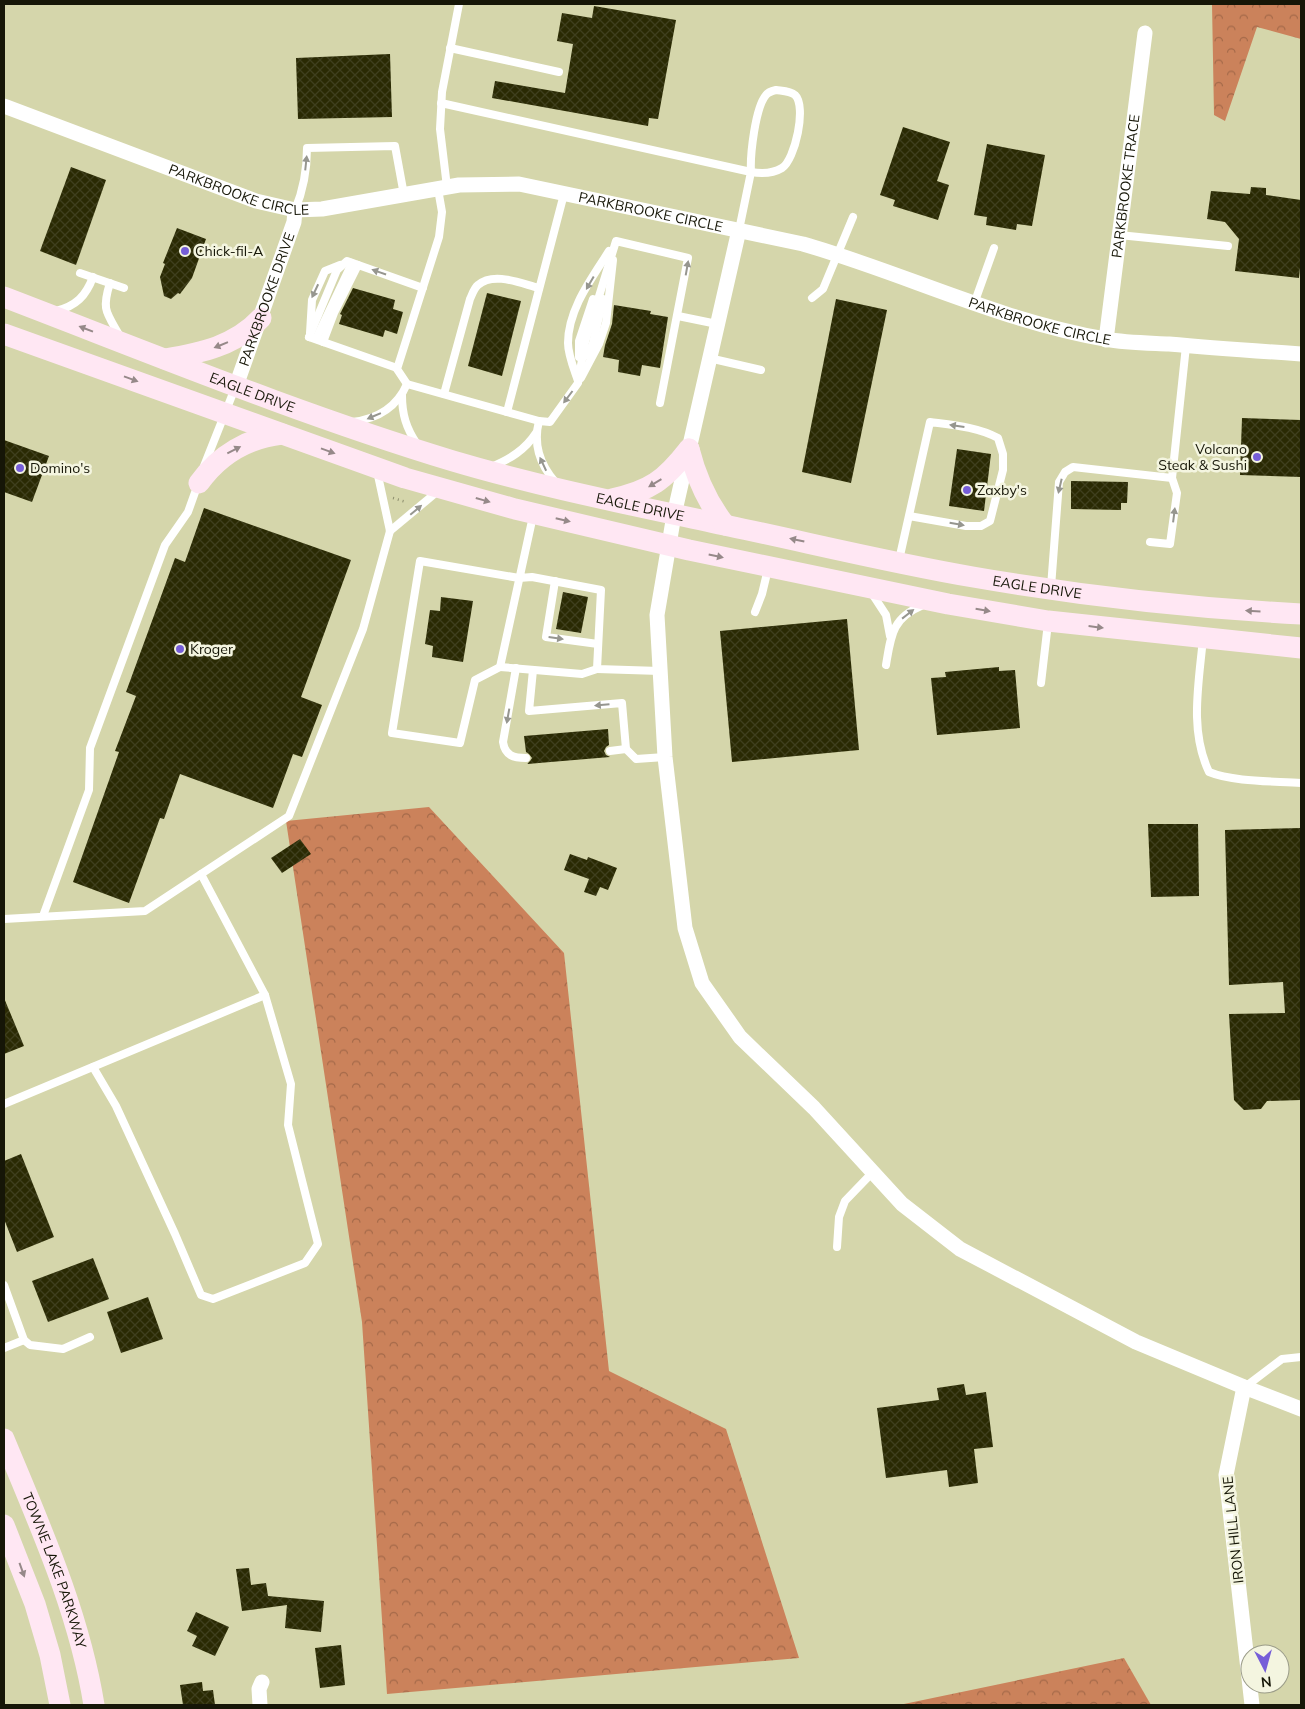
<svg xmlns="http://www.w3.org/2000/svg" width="1305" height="1709" viewBox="0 0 1305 1709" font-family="Mulish,sans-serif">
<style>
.forest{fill:url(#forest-crowns)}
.building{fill:url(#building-cross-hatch)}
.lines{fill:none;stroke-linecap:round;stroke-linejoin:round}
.path{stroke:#8b8c6c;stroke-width:2.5;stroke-dasharray:1 4;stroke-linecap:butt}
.lane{stroke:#fff;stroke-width:8}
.street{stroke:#fff;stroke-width:15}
.secondary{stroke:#ffe7f3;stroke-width:21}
.oneway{fill:#96968f}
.oneway2{fill:#968989}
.poi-dot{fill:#765ed8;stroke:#f4f5e0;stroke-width:2}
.labels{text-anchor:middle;stroke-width:5;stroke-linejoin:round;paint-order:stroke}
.street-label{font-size:14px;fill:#161607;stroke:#f4f5e0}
.poi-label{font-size:14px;fill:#161607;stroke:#f4f5e0;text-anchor:start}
</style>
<defs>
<pattern id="forest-crowns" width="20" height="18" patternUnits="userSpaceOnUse" patternTransform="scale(1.25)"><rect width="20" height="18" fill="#cb825b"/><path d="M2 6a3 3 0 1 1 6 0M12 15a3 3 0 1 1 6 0" fill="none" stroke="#a46949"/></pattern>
<pattern id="building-cross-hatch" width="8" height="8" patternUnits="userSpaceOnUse" patternTransform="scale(1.25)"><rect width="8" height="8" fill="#2a2a03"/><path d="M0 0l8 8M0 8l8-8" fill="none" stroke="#3f3f1e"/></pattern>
</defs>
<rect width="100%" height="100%" fill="#d5d6ab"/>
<!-- forest -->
<g class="forest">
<polygon points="1212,4 1301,4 1301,39 1257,27 1225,121 1214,115"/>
<polygon points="429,807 564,953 609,1371 726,1429 799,1658 387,1694 362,1322 286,821"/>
<polygon points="1124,1658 1151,1705 899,1705"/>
</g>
<!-- building -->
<g class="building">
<polygon points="594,6 676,20 658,119 649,118 648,126 492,98 495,81 565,93 573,44 557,41 562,13 592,18"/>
<polygon points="390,54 392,117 298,119 296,58"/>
<polygon points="903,127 950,142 937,181 949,185 938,220 893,206 895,200 880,195"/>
<polygon points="987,144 1045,155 1032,226 1017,224 1016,230 986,225 987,217 974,215"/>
<polygon points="71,167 106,180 76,265 40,251"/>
<polygon points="1251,187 1266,188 1266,195 1301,200 1301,258 1299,278 1235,271 1239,239 1225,222 1207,219 1211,191 1250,194"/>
<polygon points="177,228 206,239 192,278 180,294 178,293 171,299 164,296 160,277 165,264 163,263"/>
<polygon points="353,288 395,300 393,309 403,312 397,334 385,330 383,337 339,324 342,315 340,314"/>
<polygon points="487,293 521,301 502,376 468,366"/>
<polygon points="836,299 887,310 851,483 802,472"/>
<polygon points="614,305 651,311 650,314 668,317 660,368 642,365 640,376 618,372 619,360 603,357 605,345 612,324"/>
<polygon points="1242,418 1301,420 1301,477 1240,475"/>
<polygon points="4,440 49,456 32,502 4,492"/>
<polygon points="957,449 991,454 984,511 949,506"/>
<polygon points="1071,481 1128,482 1127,503 1121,503 1121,510 1071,509"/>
<polygon points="204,508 351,560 301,697 322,705 302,757 293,754 273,808 180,774 164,819 160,818 129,903 73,882 119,752 115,751 136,696 126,692 175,558 185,562"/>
<polygon points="563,592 588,597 581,633 556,629"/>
<polygon points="441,597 473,601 463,662 432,657 433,646 425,644 430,610 440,611"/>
<polygon points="847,619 859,750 732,762 720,631"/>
<polygon points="999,667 999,671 1015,670 1020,728 937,735 931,678 946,677 945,672"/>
<polygon points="608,729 609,745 606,747 604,751 606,755 610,757 527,764 530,761 532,758 529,754 526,752 524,736"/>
<polygon points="1148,824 1198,824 1199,896 1151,897"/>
<polygon points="1301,828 1301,1100 1267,1101 1261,1109 1244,1110 1234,1100 1229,1014 1285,1013 1283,982 1229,985 1225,830"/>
<polygon points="300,839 311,854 282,873 271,858"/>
<polygon points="570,854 587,860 588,857 617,868 608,890 600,887 596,896 584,892 589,879 564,870"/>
<polygon points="4,998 24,1046 4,1054"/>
<polygon points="21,1154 54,1237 17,1252 4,1219 4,1161"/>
<polygon points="93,1258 109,1299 48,1322 32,1281"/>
<polygon points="148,1297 163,1339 121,1353 107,1312"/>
<polygon points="964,1384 966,1395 986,1392 993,1447 974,1449 978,1483 949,1487 947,1470 886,1478 877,1408 939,1400 937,1388"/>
<polygon points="249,1568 251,1585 266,1583 268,1596 324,1601 321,1632 285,1628 287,1605 242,1611 236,1569"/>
<polygon points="196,1612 229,1627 215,1656 192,1646 197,1636 187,1631"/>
<polygon points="341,1645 345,1685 320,1688 315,1648"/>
<polygon points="202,1682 203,1691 213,1690 215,1705 183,1705 180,1685"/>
</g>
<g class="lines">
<!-- path -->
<polyline class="path" points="393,498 406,502"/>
<!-- lane -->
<g class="lane">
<polyline points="450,48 559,72"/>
<path d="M776 90C782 91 790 91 795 95 807 106 795 160 782 168 772 174 762 174 751 172 750 156 755 108 766 95 768 92 772 91 776 90Z"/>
<polyline points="441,103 751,172 739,230"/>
<polyline points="447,187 440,129 442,92 459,4"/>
<polyline points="438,189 442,212 439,237 397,369 407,384 539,421 550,422 578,383 585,342 616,241 688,258 660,403"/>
<path d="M295 210C303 191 307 169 307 148L395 146 404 195"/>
<polyline points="1119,235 1228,246"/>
<polyline points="80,273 124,288"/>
<path d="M110 283C101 311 107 313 121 338"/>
<polyline points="812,298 823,289 853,217"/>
<polyline points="974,304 994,248"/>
<path d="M56 311C76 306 86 296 93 277"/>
<polyline points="678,316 717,324"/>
<polyline points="310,333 312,300 325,271 340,265"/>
<polyline points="309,337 337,270 347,261 423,288"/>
<polyline points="309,337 397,368"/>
<polyline points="316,339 352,263"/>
<polyline points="323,342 334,313 358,265"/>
<polyline points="588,356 593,343 603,299"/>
<polyline points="579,357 579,341 593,299"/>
<polyline points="709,358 761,370"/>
<polyline points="581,378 599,344 606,323 613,260"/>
<path d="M578 381C574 369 568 355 568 343 568 309 592 278 609 251"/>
<path d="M444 394 470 299C472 295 474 288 478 285 494 271 522 284 539 288"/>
<path d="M402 395C402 414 406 428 417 444"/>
<polyline points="507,412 564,194"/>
<path d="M539 421C533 444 540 465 556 483"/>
<path d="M352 422C377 419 397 407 407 384"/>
<polyline points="204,466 235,388"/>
<path d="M491 467C510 459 525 450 536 433"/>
<polyline points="1172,478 1186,346"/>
<polyline points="533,516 500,667 475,680 460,743 392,733 420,561 519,578 532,577 601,590 597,669 660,671"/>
<polyline points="390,531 438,491"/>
<path d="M899 560 930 422C953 425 978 427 998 438L1003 454V470L990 521 981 526H966L909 516"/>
<polyline points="555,581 546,637 598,644"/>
<polyline points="1051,587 1059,482 1065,472 1073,467 1172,478 1177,493 1170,544 1150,542"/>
<polyline points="871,592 886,615 890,636"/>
<polyline points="755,612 762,594 768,569"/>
<path d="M1203 638C1199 683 1189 730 1209 772 1233 782 1274 781 1301 783"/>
<path d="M886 665C891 635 892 618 923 605"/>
<polyline points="500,667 582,674 597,669"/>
<path d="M516 668 503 742C505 756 514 758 526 758"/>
<polyline points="533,670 529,711 622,703 626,749 636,759 665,757"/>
<polyline points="1041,683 1048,623"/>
<polyline points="610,751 626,749"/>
<polyline points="43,916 89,790 90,748 165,545 188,512 198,484"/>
<polyline points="4,919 145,911 289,816 363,629 390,531 377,471"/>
<polyline points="93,1067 116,1106 175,1234 201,1295 213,1299 305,1263 318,1244 288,1125 291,1084 265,995"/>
<polyline points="4,1104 265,995 201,874"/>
<polyline points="837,1247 839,1217 845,1201 872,1173"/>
<polyline points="4,1285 24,1340 30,1345 63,1349 90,1337"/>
<polyline points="4,1348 24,1340"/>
<polyline points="1245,1387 1282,1359 1301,1357"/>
</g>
<!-- street -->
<g class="street">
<path id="s1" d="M4 106 256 201 295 210 322 209 459 185 519 184 803 244C904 273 1000 321 1105 339 1126 343 1148 343 1169 344 1213 348 1257 351 1301 354"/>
<polyline points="739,230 674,515 657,615 665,757 685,928 702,983 740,1037 814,1108 902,1204 960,1249 1136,1342 1244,1387"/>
<path id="s2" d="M1106 340 1145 33"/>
<path id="s3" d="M236 386 294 222 295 210"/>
<polyline points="260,1705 259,1689 262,1682"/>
<polyline points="1252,1705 1226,1475 1244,1387 1301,1409"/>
</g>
<!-- secondary -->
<g class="secondary">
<path id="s4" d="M4 297C153 354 301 415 453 461 544 488 637 506 729 526 810 543 891 563 973 577 1082 596 1191 608 1301 614"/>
<polyline points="4,334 405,478 515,509 689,550 948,604 1048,621 1301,648"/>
<path d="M165 359C201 353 235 346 261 318"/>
<path d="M689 449C696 477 707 502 725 525"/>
<path d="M199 483C219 455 248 438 282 434"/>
<path d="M612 499C650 491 665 480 689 449"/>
<path id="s5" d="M4 1439C40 1526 79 1612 94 1705"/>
<polyline points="4,1525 35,1604 50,1655 60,1705"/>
</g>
</g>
<!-- one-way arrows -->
<defs><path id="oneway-solid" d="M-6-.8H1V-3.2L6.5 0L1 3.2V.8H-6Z" transform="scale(1.25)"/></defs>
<g class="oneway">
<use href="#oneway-solid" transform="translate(306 163) rotate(-84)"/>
<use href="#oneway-solid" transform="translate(687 268) rotate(-80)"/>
<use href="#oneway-solid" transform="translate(379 272) rotate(-161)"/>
<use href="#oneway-solid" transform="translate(590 283) rotate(120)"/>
<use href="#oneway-solid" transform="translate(315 291) rotate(115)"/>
<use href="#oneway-solid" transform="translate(568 397) rotate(127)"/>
<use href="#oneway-solid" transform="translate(374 416) rotate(157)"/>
<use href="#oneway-solid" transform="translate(957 426) rotate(-172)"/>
<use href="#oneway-solid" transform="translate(543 464) rotate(-115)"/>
<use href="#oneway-solid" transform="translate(1060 486) rotate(103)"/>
<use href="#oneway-solid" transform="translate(416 510) rotate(-40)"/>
<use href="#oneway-solid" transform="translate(1174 515) rotate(-83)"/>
<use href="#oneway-solid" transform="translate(957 524) rotate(10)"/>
<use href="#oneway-solid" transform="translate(908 614) rotate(-38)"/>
<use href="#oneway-solid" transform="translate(556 638) rotate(8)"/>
<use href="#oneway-solid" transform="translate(602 705) rotate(175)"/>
<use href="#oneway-solid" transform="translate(508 716) rotate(100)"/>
</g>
<g class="oneway2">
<use href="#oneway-solid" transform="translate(86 329) rotate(-159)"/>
<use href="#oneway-solid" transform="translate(221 345) rotate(158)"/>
<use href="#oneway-solid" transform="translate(131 379) rotate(20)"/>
<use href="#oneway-solid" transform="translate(234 450) rotate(-27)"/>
<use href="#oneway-solid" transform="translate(328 451) rotate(20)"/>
<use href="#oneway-solid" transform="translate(655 483) rotate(149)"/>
<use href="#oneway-solid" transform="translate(483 500) rotate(16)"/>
<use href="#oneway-solid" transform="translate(563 520) rotate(13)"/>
<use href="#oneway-solid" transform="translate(797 540) rotate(-168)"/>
<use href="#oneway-solid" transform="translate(716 556) rotate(12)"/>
<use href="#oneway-solid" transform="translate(983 610) rotate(10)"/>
<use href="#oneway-solid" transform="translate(1253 611) rotate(-177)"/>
<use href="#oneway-solid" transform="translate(1096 627) rotate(7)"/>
<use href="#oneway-solid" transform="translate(22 1570) rotate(70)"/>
</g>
<!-- markers -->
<g class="poi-dot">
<circle cx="185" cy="251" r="5"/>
<circle cx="1257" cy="457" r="5"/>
<circle cx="20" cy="468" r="5"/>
<circle cx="967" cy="490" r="5"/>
<circle cx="180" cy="649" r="5"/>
</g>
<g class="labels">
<!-- street labels -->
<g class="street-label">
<text dy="5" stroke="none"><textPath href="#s2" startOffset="155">PARKBROOKE TRACE</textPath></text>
<text dy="5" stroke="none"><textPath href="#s1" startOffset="250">PARKBROOKE CIRCLE</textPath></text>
<text dy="5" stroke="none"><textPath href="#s1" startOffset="670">PARKBROOKE CIRCLE</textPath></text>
<text dy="5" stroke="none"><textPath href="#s3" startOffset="92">PARKBROOKE DRIVE</textPath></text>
<text dy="5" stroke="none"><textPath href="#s1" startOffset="1075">PARKBROOKE CIRCLE</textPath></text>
<text dy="5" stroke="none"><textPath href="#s4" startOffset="266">EAGLE DRIVE</textPath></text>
<text dy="5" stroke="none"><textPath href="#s4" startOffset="671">EAGLE DRIVE</textPath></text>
<text dy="5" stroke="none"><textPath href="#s4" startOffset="1076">EAGLE DRIVE</textPath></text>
<text transform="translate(1233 1530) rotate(-96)" y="5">IRON HILL LANE</text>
<text dy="5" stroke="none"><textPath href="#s5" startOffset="141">TOWNE LAKE PARKWAY</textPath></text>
</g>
<!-- poi labels -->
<g class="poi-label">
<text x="195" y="256">Chick-fil-A</text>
<text x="1247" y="454" text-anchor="end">Volcano<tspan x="1247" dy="16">Steak &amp; Sushi</tspan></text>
<text x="30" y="473">Domino's</text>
<text x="977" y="495">Zaxby's</text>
<text x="190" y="654">Kroger</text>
</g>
</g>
<!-- border -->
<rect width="1305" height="1709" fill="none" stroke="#161607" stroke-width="10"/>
<!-- north arrow -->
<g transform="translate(1265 1669) rotate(174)"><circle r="24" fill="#f4f5e0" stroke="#9b9c89"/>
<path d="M0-4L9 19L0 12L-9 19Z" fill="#765ed8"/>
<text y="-8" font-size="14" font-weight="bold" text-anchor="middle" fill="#161607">N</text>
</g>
</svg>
